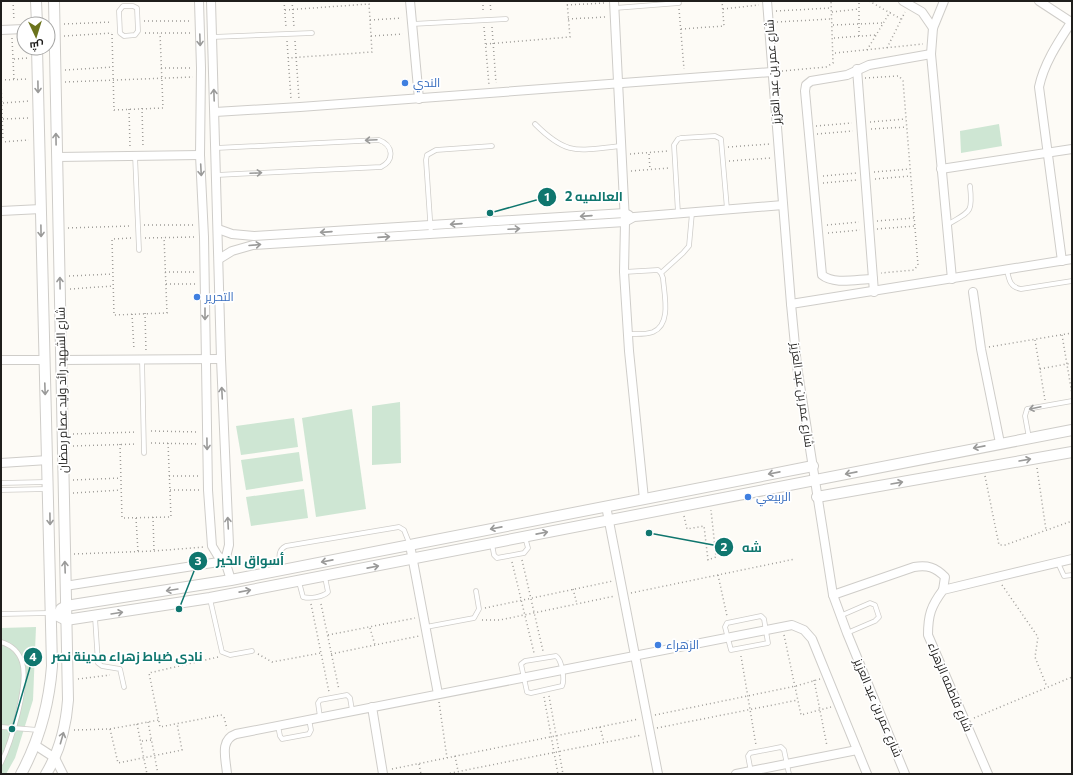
<svg xmlns="http://www.w3.org/2000/svg" width="1073" height="775" viewBox="0 0 1073 775" font-family="Commissioner,Cairo,sans-serif">
<style>
.green{fill:#cee6d3}
.lines{fill:none;stroke-linecap:round;stroke-linejoin:round}
.service-casing{stroke:#cfcdc9;stroke-width:5.5}
.minor-casing{stroke:#cfcdc9;stroke-width:10}
.tertiary-casing{stroke:#cfcdc9;stroke-width:12}
.path{stroke:#9f9d99;stroke-width:1.5;stroke-dasharray:1 3;stroke-linecap:butt}
.service{stroke:#fff;stroke-width:4}
.minor{stroke:#fff;stroke-width:8}
.tertiary{stroke:#fff;stroke-width:10}
.oneway{stroke:#9a9a99}
.shop-dot{fill:#3f7fe0;stroke:#fff;stroke-width:1.5}
.labels{text-anchor:middle;stroke-width:3.5;stroke-linejoin:round;paint-order:stroke}
.street-label{font-size:12px;fill:#1f1e1c;stroke:#fff}
.shop-label{font-size:12px;fill:#366cbe;stroke:#fff;text-anchor:start}
.leader{fill:none;stroke:#0f766e;stroke-width:1.5}
.callout-dot{fill:#0f766e;stroke:#fff;stroke-width:1.5}
.mark-label{font-size:12px;text-anchor:middle;font-weight:bold;fill:#fff}
.callout-label{font-size:13px;text-anchor:middle;font-weight:bold;fill:#0f766e;stroke:#fff;stroke-width:3.5;stroke-linejoin:round;paint-order:stroke}
</style>
<rect width="100%" height="100%" fill="#fdfbf6"/>
<!-- green -->
<g class="green">
<polygon points="999,124 1002,146 961,153 960,131"/>
<polygon points="400,402 401,463 372,465 372,406"/>
<polygon points="352,409 366,509 316,517 302,418"/>
<polygon points="294,418 298,447 241,455 236,426"/>
<polygon points="299,452 303,481 246,490 241,460"/>
<polygon points="304,489 308,518 251,526 246,497"/>
<polygon points="36,627 33,700 15,758 6,774 1,774 1,628"/>
</g>
<g class="lines">
<!-- service casing -->
<g class="service-casing">
<g id="service">
<polygon points="123,6 133,6 137,8 138,31 135,35 124,36 120,33 119,11"/>
<polyline points="615,8 679,3"/>
<polyline points="412,24 506,19"/>
<polyline points="212,37 312,33"/>
<path d="M535 124C568 157 578 150 621 146"/>
<path d="M216 148 379 140C393 145 395 160 381 167L217 175"/>
<polyline points="135,155 139,250"/>
<polyline points="678,213 674,145 678,139 681,138 715,136 721,139 727,209"/>
<path d="M947 225C970 211 973 214 970 186"/>
<polyline points="431,234 426,160 427,155 436,150 492,146"/>
<path d="M1007 270C1009 280 1010 287 1021 289L1072 281"/>
<path d="M624 272 658 270 661 273 663 278C664 294 672 324 653 332 645 335 636 334 628 334"/>
<polyline points="661,273 683,253 689,246 692,213"/>
<polyline points="142,358 144,453"/>
<polyline points="1029,438 1025,416 1027,409 1072,401"/>
<polyline points="1,483 46,482"/>
<polyline points="1,490 47,489"/>
<polyline points="492,544 494,555 497,558 524,553 528,548 525,537"/>
<polyline points="1058,563 1064,576 1072,575"/>
<path d="M281 569C280 560 276 551 286 546L399 527 404 530 410 545"/>
<path d="M299 582 303 597C310 599 323 597 328 592L325 577"/>
<polyline points="210,599 222,652 230,655 252,651"/>
<polyline points="1,614 49,613"/>
<polygon points="761,616 764,619 768,643 731,650 725,627 727,623"/>
<polyline points="840,616 870,603 875,605 879,617 875,621 847,633"/>
<polyline points="95,617 98,663 102,666 120,669 124,687"/>
<polyline points="426,627 474,618 479,609 476,591"/>
<path d="M1 642C11 645 19 652 22 662 29 684 11 743 1 763"/>
<path d="M556 656C562 660 565 680 562 686L531 693 527 692 521 664 525 661Z"/>
<polyline points="320,717 318,703 320,700 347,695 350,698 352,710"/>
<polyline points="278,726 280,736 282,739 309,734 311,730 309,719"/>
<polyline points="1,727 38,730"/>
<polyline points="751,772 748,756 750,753 781,747 784,750 789,774"/>
</g>
</g>
<!-- minor casing -->
<g class="minor-casing">
<g id="minor">
<polyline points="199,1 201,68 200,155 204,237 208,490 212,546 218,556 225,561"/>
<polyline points="211,1 221,359 229,545 225,561 231,580"/>
<polyline points="410,1 419,99"/>
<polyline points="614,1 625,222 624,272 629,351 644,499"/>
<polyline points="767,1 791,304 797,366 833,595 847,633 905,774"/>
<polyline points="903,1 922,12 933,28"/>
<polyline points="944,1 933,28 931,54 952,279"/>
<polyline points="1039,1 1071,22"/>
<polyline points="1,30 24,29"/>
<polyline points="857,69 874,292"/>
<polyline points="215,112 300,107 772,72"/>
<polyline points="57,157 200,155"/>
<polyline points="941,169 1072,149"/>
<polyline points="1,211 41,209"/>
<polyline points="218,229 232,234 254,236 625,213 629,215"/>
<polyline points="219,259 232,251 253,245 625,222 634,217 783,205"/>
<path d="M1062 261 1039 87C1044 63 1059 41 1072 21"/>
<path d="M873 279C858 279 834 285 822 275L805 91 806 85 811 81 847 75 869 65 931 54"/>
<polyline points="973,292 981,349 1000,443"/>
<polyline points="791,304 1072,259"/>
<polyline points="1,360 44,360"/>
<polyline points="61,360 221,359"/>
<polyline points="1,463 48,460"/>
<polyline points="606,506 658,774"/>
<polyline points="410,545 438,694"/>
<polyline points="65,586 225,561"/>
<path d="M833 595 914 567C928 565 935 567 945 577L943 590"/>
<polyline points="372,707 383,774"/>
<polyline points="35,745 55,758 63,774"/>
<path d="M227 774C226 759 219 740 236 734L792 625 804 630 812 639 867 774"/>
<polyline points="736,774 857,750"/>
<path d="M988 774 928 635C928 615 931 606 943 590L1072 559"/>
</g>
</g>
<!-- tertiary casing -->
<g class="tertiary-casing">
<g id="tertiary">
<polyline points="36,1 37,24"/>
<polyline points="817,497 1072,452"/>
<polyline points="61,609 66,606 231,580 813,466"/>
<polyline points="52,613 66,620 210,598 1072,430"/>
<path d="M21 774C40 739 49 705 52 666L37 48"/>
<path d="M46 774C60 751 66 726 68 700L54 1"/>
</g>
</g>
<!-- path -->
<g class="path">
<polyline points="13,1 14,21"/>
<polyline points="284,1 286,27"/>
<polyline points="292,1 294,27"/>
<polyline points="483,1 483,13"/>
<polyline points="490,1 491,13"/>
<polyline points="869,1 901,19"/>
<polyline points="567,5 605,3"/>
<polyline points="679,9 684,69"/>
<polyline points="723,9 759,5"/>
<polyline points="285,10 369,4 372,52 288,58"/>
<polyline points="776,11 831,8"/>
<polyline points="832,12 859,9"/>
<polyline points="568,19 606,17"/>
<polyline points="370,20 402,18"/>
<polyline points="144,21 192,21"/>
<polyline points="777,22 831,19"/>
<polyline points="64,24 112,22"/>
<polyline points="833,25 883,23"/>
<polyline points="484,27 489,85"/>
<polyline points="492,27 496,83"/>
<polyline points="681,29 724,26 722,1"/>
<polyline points="145,33 191,33"/>
<polyline points="112,34 114,110 163,108 160,33"/>
<polyline points="64,36 112,33"/>
<polyline points="371,36 403,34"/>
<polyline points="859,36 859,1"/>
<polyline points="12,38 14,80"/>
<polyline points="834,38 876,35"/>
<polyline points="287,41 291,99"/>
<polyline points="295,41 299,99"/>
<polyline points="486,44 570,37 567,1"/>
<polyline points="887,48 905,12"/>
<polyline points="867,50 890,12"/>
<polyline points="835,53 923,44"/>
<polyline points="14,59 28,58"/>
<polyline points="161,68 191,68"/>
<polyline points="65,70 113,67"/>
<polyline points="782,71 826,67 833,63 831,1"/>
<polyline points="865,78 899,76 903,81 918,265 914,270 881,273"/>
<polyline points="1,80 29,79"/>
<polyline points="1,81 3,141"/>
<polyline points="65,82 193,77"/>
<polyline points="3,103 29,101"/>
<polyline points="142,108 143,147"/>
<polyline points="129,109 130,147"/>
<polyline points="3,119 29,118"/>
<polyline points="870,122 906,119"/>
<polyline points="816,126 852,123"/>
<polyline points="871,129 907,127"/>
<polyline points="817,134 853,131"/>
<polyline points="1,142 29,140"/>
<polyline points="728,147 770,144"/>
<polyline points="630,154 668,151"/>
<polyline points="649,154 650,170"/>
<polyline points="729,161 771,158"/>
<polyline points="631,171 669,168"/>
<polyline points="874,172 910,169"/>
<polyline points="823,176 857,173"/>
<polyline points="875,179 911,176"/>
<polyline points="823,183 857,180"/>
<polyline points="877,221 914,218"/>
<polyline points="144,225 194,225"/>
<polyline points="827,225 859,222"/>
<polyline points="68,228 130,226"/>
<polyline points="877,229 915,226"/>
<polyline points="828,233 860,230"/>
<polyline points="131,238 112,239 114,315 167,313 164,237"/>
<polyline points="145,238 195,237"/>
<polyline points="165,272 195,272"/>
<polyline points="69,276 113,274"/>
<polyline points="166,284 196,284"/>
<polyline points="70,289 113,286"/>
<polyline points="145,313 146,352"/>
<polyline points="132,314 134,350"/>
<polyline points="1062,335 1072,394"/>
<polyline points="1035,340 1045,400"/>
<polyline points="989,347 1072,333"/>
<polyline points="1040,369 1072,363"/>
<polyline points="151,431 199,432"/>
<polyline points="73,434 137,432"/>
<polyline points="151,443 199,444"/>
<polyline points="120,444 122,518 171,517 168,443"/>
<polyline points="73,446 137,444"/>
<polyline points="1037,468 1046,530"/>
<polyline points="169,476 198,476"/>
<polyline points="985,476 999,545 1005,545 1072,521"/>
<polyline points="73,480 121,478"/>
<polyline points="170,490 200,490"/>
<polyline points="73,493 121,490"/>
<polyline points="684,516 687,529 704,526 708,560 716,557 711,510"/>
<polyline points="153,517 154,551"/>
<polyline points="136,518 138,552"/>
<polyline points="74,554 154,551 204,547"/>
<polyline points="522,560 543,651"/>
<polyline points="512,562 534,653"/>
<polyline points="718,575 727,616"/>
<polyline points="1002,585 1038,637 1035,657 1047,687"/>
<polyline points="573,589 577,604"/>
<polyline points="631,593 795,559"/>
<polyline points="311,604 329,692"/>
<polyline points="321,604 339,690"/>
<polyline points="485,608 613,581"/>
<polyline points="482,620 500,620 615,596"/>
<polyline points="370,628 375,645"/>
<polyline points="328,635 415,618"/>
<polyline points="784,635 801,715 831,707"/>
<polyline points="258,654 272,662 321,653"/>
<polyline points="331,654 419,636"/>
<polyline points="741,656 756,745"/>
<polyline points="218,657 149,673 160,727 221,715 224,717 227,729"/>
<polyline points="78,679 110,675"/>
<polyline points="814,680 827,746"/>
<polyline points="549,696 563,774"/>
<polyline points="544,697 558,774"/>
<polyline points="439,702 447,758"/>
<polyline points="655,715 796,686 820,679"/>
<polyline points="974,718 1072,677"/>
<polyline points="148,722 158,774"/>
<polyline points="137,724 147,774"/>
<polyline points="600,727 604,742"/>
<polyline points="657,728 798,700"/>
<polyline points="110,729 118,763 182,750 177,723"/>
<polyline points="74,730 110,729 159,720"/>
<polyline points="142,741 152,740"/>
<polyline points="455,756 458,771"/>
<polyline points="419,764 421,774"/>
<polyline points="392,769 639,719"/>
<polyline points="446,774 642,735"/>
</g>
<!-- service -->
<use href="#service" class="service"/>
<!-- minor -->
<use href="#minor" class="minor"/>
<!-- tertiary -->
<use href="#tertiary" class="tertiary"/>
</g>
<!-- one-way arrows -->
<defs><path id="oneway-shaft" d="M-6 0H5M1.5-3L5.5 0L1.5 3" fill="none" stroke-width="1.6" stroke-linecap="round" stroke-linejoin="round"/></defs>
<g class="oneway">
<use href="#oneway-shaft" transform="translate(200 40) rotate(88)"/>
<use href="#oneway-shaft" transform="translate(38 87) rotate(89)"/>
<use href="#oneway-shaft" transform="translate(214 95) rotate(-92)"/>
<use href="#oneway-shaft" transform="translate(56 139) rotate(-91)"/>
<use href="#oneway-shaft" transform="translate(371 140) rotate(177)"/>
<use href="#oneway-shaft" transform="translate(201 170) rotate(87)"/>
<use href="#oneway-shaft" transform="translate(256 173) rotate(-3)"/>
<use href="#oneway-shaft" transform="translate(586 216) rotate(176)"/>
<use href="#oneway-shaft" transform="translate(456 224) rotate(176)"/>
<use href="#oneway-shaft" transform="translate(514 229) rotate(-3)"/>
<use href="#oneway-shaft" transform="translate(41 231) rotate(89)"/>
<use href="#oneway-shaft" transform="translate(326 232) rotate(176)"/>
<use href="#oneway-shaft" transform="translate(384 237) rotate(-4)"/>
<use href="#oneway-shaft" transform="translate(255 245) rotate(-5)"/>
<use href="#oneway-shaft" transform="translate(60 283) rotate(-91)"/>
<use href="#oneway-shaft" transform="translate(205 314) rotate(90)"/>
<use href="#oneway-shaft" transform="translate(45 389) rotate(88)"/>
<use href="#oneway-shaft" transform="translate(222 393) rotate(-93)"/>
<use href="#oneway-shaft" transform="translate(1035 408) rotate(168)"/>
<use href="#oneway-shaft" transform="translate(207 444) rotate(89)"/>
<use href="#oneway-shaft" transform="translate(979 447) rotate(169)"/>
<use href="#oneway-shaft" transform="translate(1025 460) rotate(-10)"/>
<use href="#oneway-shaft" transform="translate(774 473) rotate(169)"/>
<use href="#oneway-shaft" transform="translate(851 473) rotate(169)"/>
<use href="#oneway-shaft" transform="translate(897 483) rotate(-10)"/>
<use href="#oneway-shaft" transform="translate(50 519) rotate(89)"/>
<use href="#oneway-shaft" transform="translate(228 523) rotate(-93)"/>
<use href="#oneway-shaft" transform="translate(496 528) rotate(169)"/>
<use href="#oneway-shaft" transform="translate(542 533) rotate(-11)"/>
<use href="#oneway-shaft" transform="translate(327 561) rotate(169)"/>
<use href="#oneway-shaft" transform="translate(65 567) rotate(-92)"/>
<use href="#oneway-shaft" transform="translate(373 567) rotate(-11)"/>
<use href="#oneway-shaft" transform="translate(172 590) rotate(171)"/>
<use href="#oneway-shaft" transform="translate(245 591) rotate(-11)"/>
<use href="#oneway-shaft" transform="translate(117 613) rotate(-9)"/>
<use href="#oneway-shaft" transform="translate(62 738) rotate(-74)"/>
</g>
<!-- markers -->
<g class="shop-dot">
<circle cx="405" cy="83" r="4"/>
<circle cx="197" cy="297" r="4"/>
<circle cx="748" cy="497" r="4"/>
<circle cx="658" cy="645" r="4"/>
</g>
<g class="labels">
<!-- street labels -->
<g class="street-label">
<text transform="translate(773 72) rotate(-94)" y="4">شارع عمر بن عبد العزيز</text>
<text transform="translate(62 390) rotate(-91)" y="4">شارع الشهيد رائد وليد عصام رمضان</text>
<text transform="translate(802 395) rotate(82)" y="4">شارع عمر بن عبد العزيز</text>
<text transform="translate(950 687) rotate(67)" y="4">شارع فاطمه الزهراء</text>
<text transform="translate(878 708) rotate(67)" y="4">شارع عمر بن عبد العزيز</text>
</g>
<!-- shop labels -->
<g class="shop-label">
<text x="413" y="87">الندي</text>
<text x="205" y="301">التحرير</text>
<text x="756" y="501">الربيعي</text>
<text x="666" y="649">الزهراء</text>
</g>
</g>
<!-- callouts -->
<path class="leader" d="M490 213L547 197M649 533L724 547M179 609L198 561M12 729L33 657"/>
<g class="callout-dot">
<circle cx="490" cy="213" r="4"/>
<circle cx="649" cy="533" r="4"/>
<circle cx="179" cy="609" r="4"/>
<circle cx="12" cy="729" r="4"/>
<circle cx="547" cy="197" r="10"/>
<circle cx="724" cy="547" r="10"/>
<circle cx="198" cy="561" r="10"/>
<circle cx="33" cy="657" r="10"/>
</g>
<g class="mark-label">
<text x="547" y="201">1</text>
<text x="724" y="551">2</text>
<text x="198" y="565">3</text>
<text x="33" y="661">4</text>
</g>
<g class="callout-label">
<text x="594" y="201">العالميه 2</text>
<text x="752" y="552">شه</text>
<text x="250" y="565">أسواق الخير</text>
<text x="127" y="661">نادى ضباط زهراء مدينة نصر</text>
</g>
<!-- border -->
<rect width="1073" height="775" fill="none" stroke="#1f1e1c" stroke-width="4"/>
<!-- north arrow -->
<g transform="translate(36 36) rotate(176)"><circle r="19" fill="#ffffff" stroke="#a5a5a4"/>
<path d="M0-3L7 15L0 10L-7 15Z" fill="#6b731c"/>
<text y="-6" font-size="11" font-weight="bold" text-anchor="middle" fill="#1f1e1c">ش</text>
</g>
</svg>
